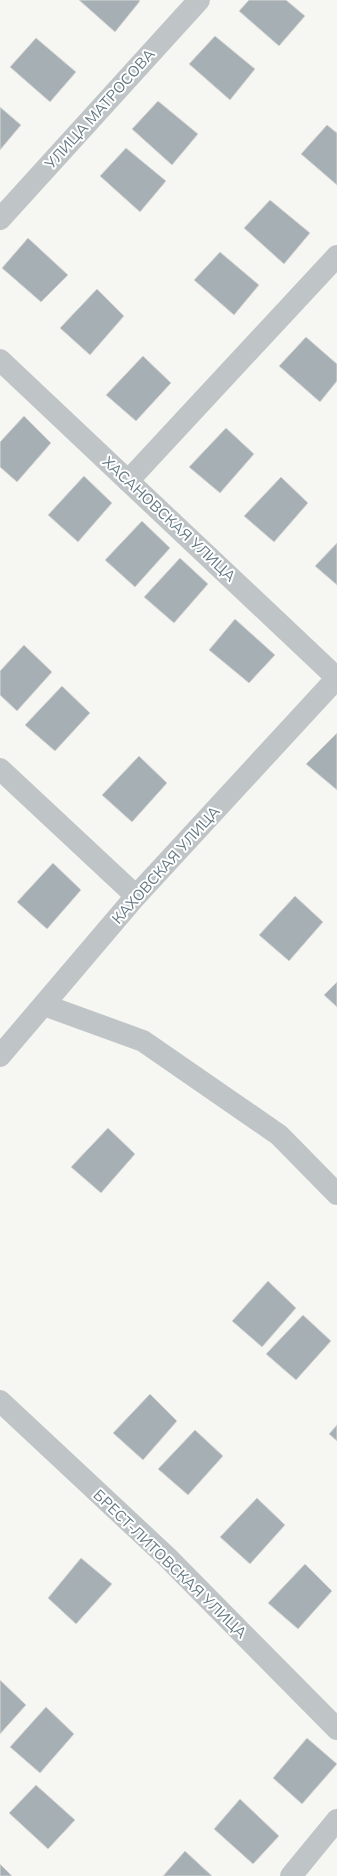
<svg xmlns="http://www.w3.org/2000/svg" width="337" height="1876" viewBox="0 0 337 1876" font-family="Mulish,sans-serif">
<style>
.building{fill:#a6b0b4;stroke:#d7d7d5}
.lines{fill:none;stroke-linecap:round;stroke-linejoin:round}
.minor{stroke:#bfc4c7;stroke-width:22}
.labels{text-anchor:middle;stroke-width:4;stroke-linejoin:round;paint-order:stroke}
.street-label{font-size:15px;fill:#657984;stroke:#fff}
</style>
<rect width="100%" height="100%" fill="#f6f6f2"/>
<!-- building -->
<g class="building">
<polygon points="79,0 139,0 140,1 115,32"/>
<polygon points="249,0 286,0 305,16 279,46 239,11"/>
<polygon points="215,36 255,69 230,100 189,64"/>
<polygon points="36,38 76,72 50,102 10,67"/>
<polygon points="158,101 198,134 172,165 132,129"/>
<polygon points="0,107 21,125 0,150"/>
<polygon points="327,125 337,133 337,185 301,154"/>
<polygon points="126,148 166,181 140,212 100,176"/>
<polygon points="270,200 310,233 284,264 244,228"/>
<polygon points="28,238 68,275 41,302 2,268"/>
<polygon points="220,252 259,285 234,315 194,280"/>
<polygon points="97,289 124,316 90,355 60,328"/>
<polygon points="306,337 337,364 337,381 320,402 279,366"/>
<polygon points="143,356 171,383 136,421 106,395"/>
<polygon points="24,416 51,443 17,482 0,467 0,442"/>
<polygon points="226,428 254,454 220,493 189,467"/>
<polygon points="84,476 112,503 78,542 48,515"/>
<polygon points="281,477 308,503 274,542 244,516"/>
<polygon points="142,521 170,548 135,587 105,560"/>
<polygon points="337,543 337,585 315,566"/>
<polygon points="180,558 208,584 174,623 144,597"/>
<polygon points="235,619 275,655 249,683 209,650"/>
<polygon points="24,645 52,672 17,711 0,695 0,671"/>
<polygon points="62,686 90,713 55,751 25,725"/>
<polygon points="337,733 337,790 306,764"/>
<polygon points="139,756 167,783 132,822 102,795"/>
<polygon points="53,863 81,890 47,929 17,902"/>
<polygon points="295,896 323,922 289,961 259,935"/>
<polygon points="337,982 337,1007 324,995"/>
<polygon points="108,1128 135,1154 101,1193 71,1167"/>
<polygon points="268,1281 296,1308 262,1347 232,1321"/>
<polygon points="303,1315 331,1341 296,1380 266,1354"/>
<polygon points="150,1394 177,1421 143,1460 113,1433"/>
<polygon points="337,1425 337,1441 329,1434"/>
<polygon points="195,1430 223,1456 188,1495 158,1469"/>
<polygon points="257,1498 285,1525 250,1564 220,1537"/>
<polygon points="81,1558 112,1584 76,1624 48,1598"/>
<polygon points="305,1564 332,1591 298,1629 268,1603"/>
<polygon points="0,1680 26,1705 0,1734"/>
<polygon points="46,1707 74,1734 40,1773 10,1747"/>
<polygon points="307,1738 337,1764 302,1804 273,1778"/>
<polygon points="36,1785 75,1820 48,1849 9,1813"/>
<polygon points="240,1799 279,1836 253,1864 214,1829"/>
<polygon points="185,1851 212,1876 163,1876"/>
<polygon points="0,1864 12,1876 0,1876"/>
</g>
<g class="lines">
<!-- minor -->
<g class="minor">
<polyline points="0,219 199,0"/>
<polyline points="0,360 337,678"/>
<polyline points="128,481 337,256"/>
<polyline points="0,769 136,896"/>
<polyline points="44,1005 143,1041 279,1135 337,1194"/>
<polyline points="0,1056 136,896 337,678"/>
<polyline points="0,1401 167,1557 337,1729"/>
<polyline points="291,1876 337,1820"/>
</g>
</g>
<g class="labels">
<!-- street labels -->
<g class="street-label">
<text transform="translate(100 109) rotate(-48)" y="5">УЛИЦА МАТРОСОВА</text>
<text transform="translate(169 519) rotate(43)" y="5">ХАСАНОВСКАЯ УЛИЦА</text>
<text transform="translate(166 865) rotate(-48)" y="5">КАХОВСКАЯ УЛИЦА</text>
<text transform="translate(170 1564) rotate(44)" y="5">БРЕСТ-ЛИТОВСКАЯ УЛИЦА</text>
</g>
</g>
</svg>
